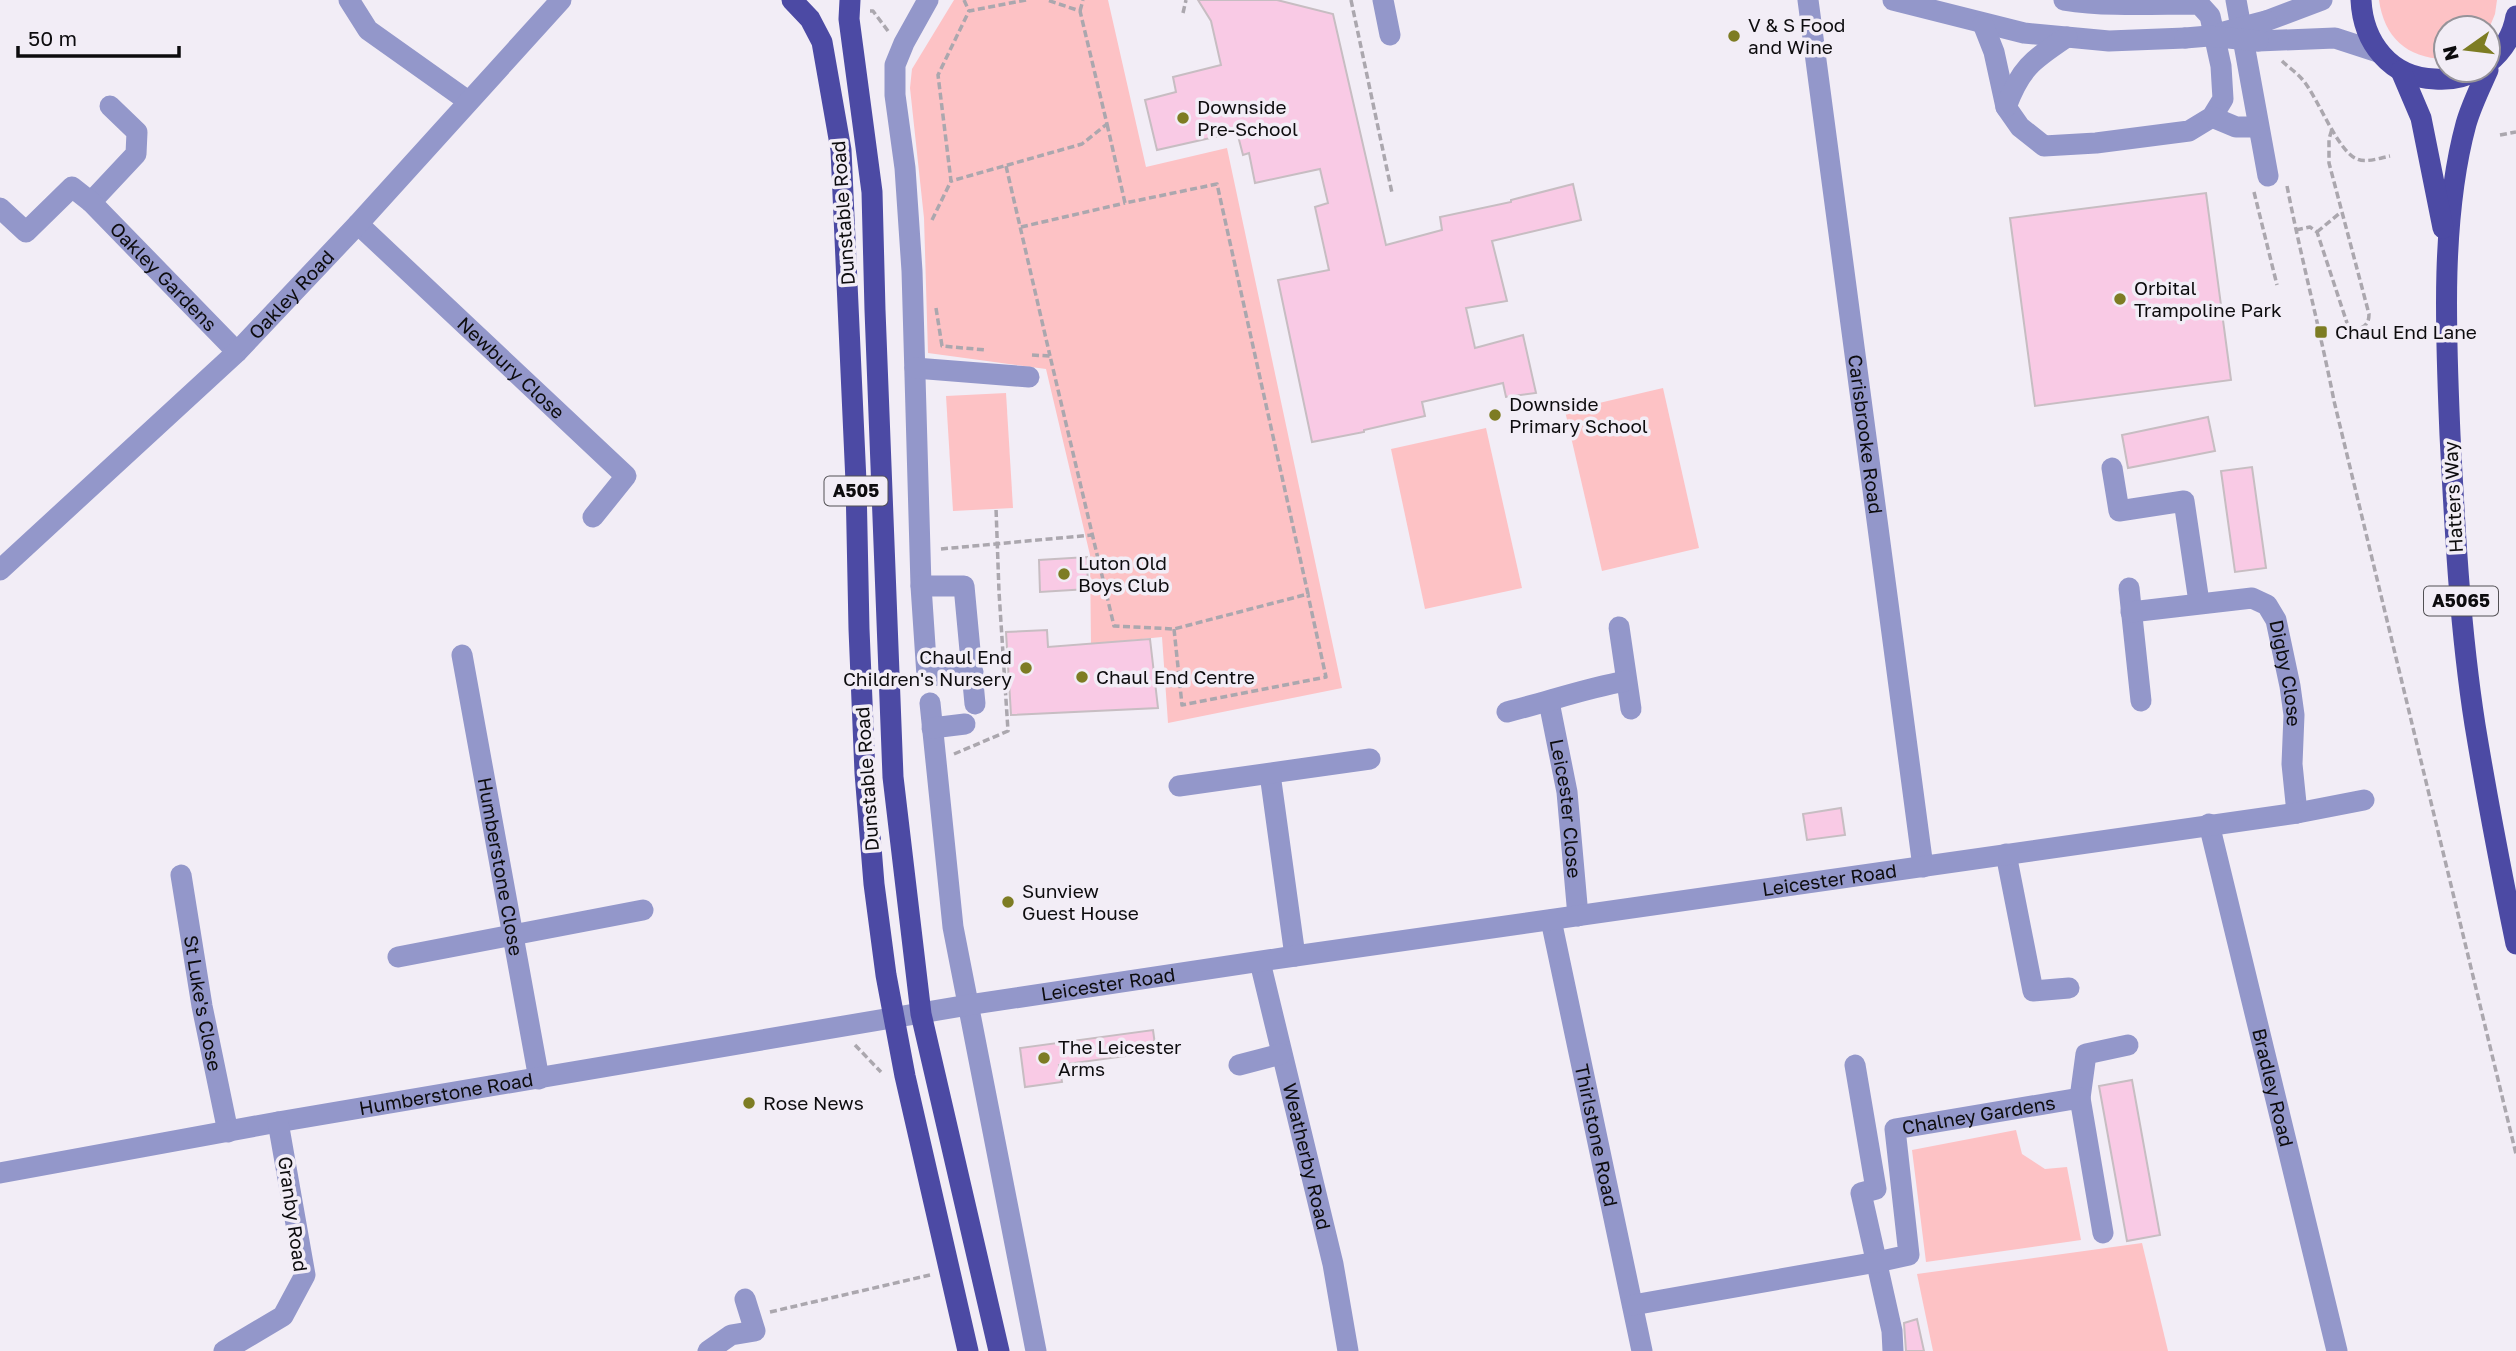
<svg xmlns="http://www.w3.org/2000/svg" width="2516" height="1351" viewBox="0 0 2516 1351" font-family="'Golos Text',sans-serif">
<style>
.green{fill:#fdc2c5}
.building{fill:#f9cae5;stroke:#c7bdc2;stroke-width:2}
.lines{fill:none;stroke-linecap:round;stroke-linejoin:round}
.path{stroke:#aba7ae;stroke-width:3.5;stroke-dasharray:7 3.5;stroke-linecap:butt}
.minor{stroke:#9397ca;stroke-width:21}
.major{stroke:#4c4aa4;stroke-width:21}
.minor-bridge{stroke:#9397ca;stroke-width:21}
.poi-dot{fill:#7d7c23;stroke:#f2edf6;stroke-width:2.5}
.labels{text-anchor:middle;stroke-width:7;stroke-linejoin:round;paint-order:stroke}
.shield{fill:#f2edf6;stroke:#525054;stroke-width:2}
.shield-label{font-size:18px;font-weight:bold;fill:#0d0c0e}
.poi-label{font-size:19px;fill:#0d0c0e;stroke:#f2edf6;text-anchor:start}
.street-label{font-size:19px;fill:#0d0c0e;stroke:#f2edf6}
</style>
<rect width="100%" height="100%" fill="#f2edf6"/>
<!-- green -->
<g class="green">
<polygon points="954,0 1108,0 1146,167 1227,148 1342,688 1168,723 1162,637 1091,644 1090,555 1046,369 928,353 924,218 910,88 912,69"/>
<path d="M2379 0H2497L2495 14 2488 31V28H2446L2444 59C2407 58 2384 37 2379 0Z"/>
<polygon points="1663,388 1699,548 1602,571 1565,411"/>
<polygon points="1006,393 1013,508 953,511 946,396"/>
<polygon points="1486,428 1522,588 1425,609 1391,449"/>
<polygon points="2016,1130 2022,1154 2045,1169 2067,1167 2081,1240 1926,1262 1912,1150"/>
<polygon points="2142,1243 2168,1351 1933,1351 1917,1274"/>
</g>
<!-- building -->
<g class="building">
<polygon points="1198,0 1277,0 1333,14 1386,245 1442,230 1440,217 1511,202 1511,200 1573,184 1581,220 1492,241 1507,301 1466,308 1475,348 1523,335 1536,393 1506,397 1503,383 1422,402 1425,416 1364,430 1364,432 1312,442 1278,280 1329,270 1315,207 1328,203 1320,169 1255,183 1249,153 1243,155 1237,132 1157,150 1145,100 1176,92 1173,77 1221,65 1211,21"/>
<polygon points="2206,193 2231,380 2035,406 2010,218"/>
<polygon points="2208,417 2215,451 2128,468 2122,435"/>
<polygon points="2252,467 2266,568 2235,572 2221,471"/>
<polygon points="1087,557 1088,589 1040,592 1039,560"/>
<polygon points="1047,630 1048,647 1150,639 1158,708 1011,715 1006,632"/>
<polygon points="1841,808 1845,835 1807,840 1803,814"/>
<polygon points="1153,1030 1156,1052 1059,1065 1062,1082 1025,1087 1020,1048"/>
<polygon points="2132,1080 2160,1235 2127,1241 2099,1086"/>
<polygon points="1917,1319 1924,1351 1906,1351 1904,1323"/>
</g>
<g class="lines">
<!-- path -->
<g class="path">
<polyline points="964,0 969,11"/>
<polyline points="1026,0 969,11 938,75 951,181 1082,144 1107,124 1080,11 1047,0"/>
<polyline points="1351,0 1392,193"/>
<polyline points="870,11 873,11 888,31"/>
<polyline points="1080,11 1083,0"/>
<polyline points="1183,13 1186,0"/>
<path d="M2282 61C2288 67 2296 72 2302 79 2318 97 2337 151 2357 159 2366 163 2380 158 2390 156"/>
<polyline points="2500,135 2516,132"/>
<polyline points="1006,166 1050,356"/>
<path d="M2287 186C2301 258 2320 329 2334 401L2516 1154"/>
<polyline points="2254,192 2277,285"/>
<polyline points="932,220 951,181"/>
<polyline points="1021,227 1125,203"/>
<path d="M2296 230 2310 227 2317 232 2348 326 2356 330C2365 327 2369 324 2369 314L2329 163V139L2332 129"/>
<polyline points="2317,232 2341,212"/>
<polyline points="936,308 942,346 986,350"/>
<polyline points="1032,355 1050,356 1114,626 1174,629 1308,594 1217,184 1125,203 1107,124"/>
<polyline points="941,549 1092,535"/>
<polyline points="1174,629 1182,705 1326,677 1308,595"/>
<polyline points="954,754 1008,731 999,592 996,508"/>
<polyline points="855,1045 881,1072"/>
<polyline points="770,1312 930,1275"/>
</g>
<!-- minor -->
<g class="minor">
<polyline points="349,0 368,30 468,101"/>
<polyline points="928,0 904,43 895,65 895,95 905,168 912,271 921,586 927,676 973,672"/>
<polyline points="1383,0 1390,35"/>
<path id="s1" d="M1808 0 1923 867"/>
<polyline points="1893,0 2024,33 2109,41 2185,38"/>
<polyline points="2236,0 2268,176"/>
<polyline points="2266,21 2322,0"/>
<path d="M1983 24 1994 52 2006 107 2020 127 2044 146 2096 143 2189 131 2212 117 2223 99 2221 66 2210 16 2199 4C2154 4 2109 7 2064 0"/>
<polyline points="2258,41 2335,38 2378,52"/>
<path d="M2006 107C2021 67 2033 60 2067 37"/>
<polyline points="2212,117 2236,127 2258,127"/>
<polyline points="91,202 136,154 137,132 110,106"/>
<path id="s2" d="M0 208 26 232 72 187 91 202 237 352"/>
<path id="s3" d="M358 224 626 476 593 517"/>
<polyline points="915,368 1029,377"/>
<polyline points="2112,468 2119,511 2184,501 2199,602"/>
<path id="s4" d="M0 570 237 352 358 224 561 0"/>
<polyline points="921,586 964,586 975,704"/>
<polyline points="2129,588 2141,701"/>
<path id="s5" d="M2131 612 2252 598 2267 605 2276 620 2290 686 2294 715 2292 764 2297 813"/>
<polyline points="1619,627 1631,709"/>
<path id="s6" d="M462 655 539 1079"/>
<path id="s7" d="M1549 702 1567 792 1578 916"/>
<polyline points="930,703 953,927 1036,1351"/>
<path d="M1507 712C1547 702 1586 688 1626 681"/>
<polyline points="932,728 965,724"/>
<polyline points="1270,774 1295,956"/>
<polyline points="1179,786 1370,759"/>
<path id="s8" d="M2209 824 2337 1351"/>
<polyline points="2006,854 2033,991 2069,988"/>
<path id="s9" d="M181 875 202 1006 228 1132"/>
<path id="s10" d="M1551 920 1642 1351"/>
<polyline points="398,957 643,910"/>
<path id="s11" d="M1260 962 1333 1264 1348 1351"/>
<polyline points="1239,1065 1281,1054"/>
<polyline points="1855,1065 1876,1189 1861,1193 1892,1331 1893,1351"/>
<polyline points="2080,1098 2086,1054 2128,1045"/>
<path id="s12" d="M0 1173 278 1122 968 1005 1295 956 2297 813 2364 800"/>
<path id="s13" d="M1633 1305 1877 1262 1909 1255 1895 1129 2080 1098 2103 1233"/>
<polyline points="224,1351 283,1316 305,1275 278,1122"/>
<polyline points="708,1351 731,1335 755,1331 745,1299"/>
</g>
<!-- major -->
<g class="major">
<polyline points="792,0 810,19 822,42 841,150 856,482 859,629 865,773 874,884 886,975 905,1076 968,1351"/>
<polyline points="850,0 849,19 872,192 875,310 893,777 921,1014 999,1351"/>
<path d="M2361 0C2363 42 2390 78 2435 79 2449 80 2464 78 2477 70"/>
<path d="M2488 63C2503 51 2513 34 2516 16"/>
<path d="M2488 70C2480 88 2471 106 2466 124 2440 220 2446 337 2450 435 2455 532 2460 629 2475 725 2487 798 2501 871 2516 944"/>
<polyline points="2401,71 2421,118 2443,228"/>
</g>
<!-- minor-bridge -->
<g class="minor-bridge">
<polyline points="2224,32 2266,21"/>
<polyline points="2185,38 2209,36 2258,41"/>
</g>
</g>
<!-- markers -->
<g class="poi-dot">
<circle cx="1734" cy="36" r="7"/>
<circle cx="1183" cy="118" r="7"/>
<circle cx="2120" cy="299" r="7"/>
<rect x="2314" y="325" width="14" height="14" rx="3.5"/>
<circle cx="1495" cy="415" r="7"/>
<circle cx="1064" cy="574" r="7"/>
<circle cx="1026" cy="668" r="7"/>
<circle cx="1082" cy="677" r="7"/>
<circle cx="1008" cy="902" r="7"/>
<circle cx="1044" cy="1058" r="7"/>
<circle cx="749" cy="1103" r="7"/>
</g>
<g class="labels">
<!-- shield labels -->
<g class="shield">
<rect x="824.5" y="476.5" width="63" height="29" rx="5"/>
<rect x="2424" y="586.5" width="74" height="29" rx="5"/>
</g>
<g class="shield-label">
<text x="856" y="497">A505</text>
<text x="2461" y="607">A5065</text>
</g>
<!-- poi labels -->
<g class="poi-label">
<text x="1748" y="32">V &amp; S Food<tspan x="1748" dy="22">and Wine</tspan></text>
<text x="1197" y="114">Downside<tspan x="1197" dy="22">Pre-School</tspan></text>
<text x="2134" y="295">Orbital<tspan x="2134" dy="22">Trampoline Park</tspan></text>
<text x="2335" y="339">Chaul End Lane</text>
<text x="1509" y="411">Downside<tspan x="1509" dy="22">Primary School</tspan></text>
<text x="1078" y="570">Luton Old<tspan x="1078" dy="22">Boys Club</tspan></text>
<text x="1012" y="664" text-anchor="end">Chaul End<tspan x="1012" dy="22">Children's Nursery</tspan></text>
<text x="1096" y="684">Chaul End Centre</text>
<text x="1022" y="898">Sunview<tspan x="1022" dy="22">Guest House</tspan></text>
<text x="1058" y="1054">The Leicester<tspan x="1058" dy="22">Arms</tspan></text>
<text x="763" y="1110">Rose News</text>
</g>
<!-- street labels -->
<g class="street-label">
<text transform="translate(843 213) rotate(-94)" y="7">Dunstable Road</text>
<text dy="7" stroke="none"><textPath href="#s2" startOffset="228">Oakley Gardens</textPath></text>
<text dy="7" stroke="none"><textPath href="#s4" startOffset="401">Oakley Road</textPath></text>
<text dy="7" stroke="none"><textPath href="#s3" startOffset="210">Newbury Close</textPath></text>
<text dy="7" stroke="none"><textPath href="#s1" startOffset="438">Carisbrooke Road</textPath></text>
<text transform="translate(2453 497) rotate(-93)" y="7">Hatters Way</text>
<text dy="7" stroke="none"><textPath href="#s5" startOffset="210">Digby Close</textPath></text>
<text transform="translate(867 779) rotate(-94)" y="7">Dunstable Road</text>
<text dy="7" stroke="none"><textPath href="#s7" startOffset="108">Leicester Close</textPath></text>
<text dy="7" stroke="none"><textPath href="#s6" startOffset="215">Humberstone Close</textPath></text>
<text dy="7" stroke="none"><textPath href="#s12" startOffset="1853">Leicester Road</textPath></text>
<text dy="7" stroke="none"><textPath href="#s12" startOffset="1124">Leicester Road</textPath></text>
<text dy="7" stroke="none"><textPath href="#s9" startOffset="130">St Luke's Close</textPath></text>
<text dy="7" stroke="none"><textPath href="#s8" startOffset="271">Bradley Road</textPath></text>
<text dy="7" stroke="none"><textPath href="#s12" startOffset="453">Humberstone Road</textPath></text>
<text dy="7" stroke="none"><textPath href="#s13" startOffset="492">Chalney Gardens</textPath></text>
<text dy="7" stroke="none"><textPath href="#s10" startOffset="220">Thirlstone Road</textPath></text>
<text dy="7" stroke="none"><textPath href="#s11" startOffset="200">Weatherby Road</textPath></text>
<text transform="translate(293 1214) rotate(82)" y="7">Granby Road</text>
</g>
</g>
<!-- north arrow -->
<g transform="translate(2467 49) rotate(256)"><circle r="33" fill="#f2edf6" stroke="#969399" stroke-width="2"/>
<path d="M0-5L12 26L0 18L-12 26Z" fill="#7d7c23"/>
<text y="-10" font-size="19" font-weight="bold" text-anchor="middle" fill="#0d0c0e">N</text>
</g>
<!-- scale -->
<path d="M18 46v10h161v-10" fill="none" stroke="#0d0c0e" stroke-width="3.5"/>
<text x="28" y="46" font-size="21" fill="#0d0c0e" stroke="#f2edf6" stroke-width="5" paint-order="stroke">50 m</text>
</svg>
